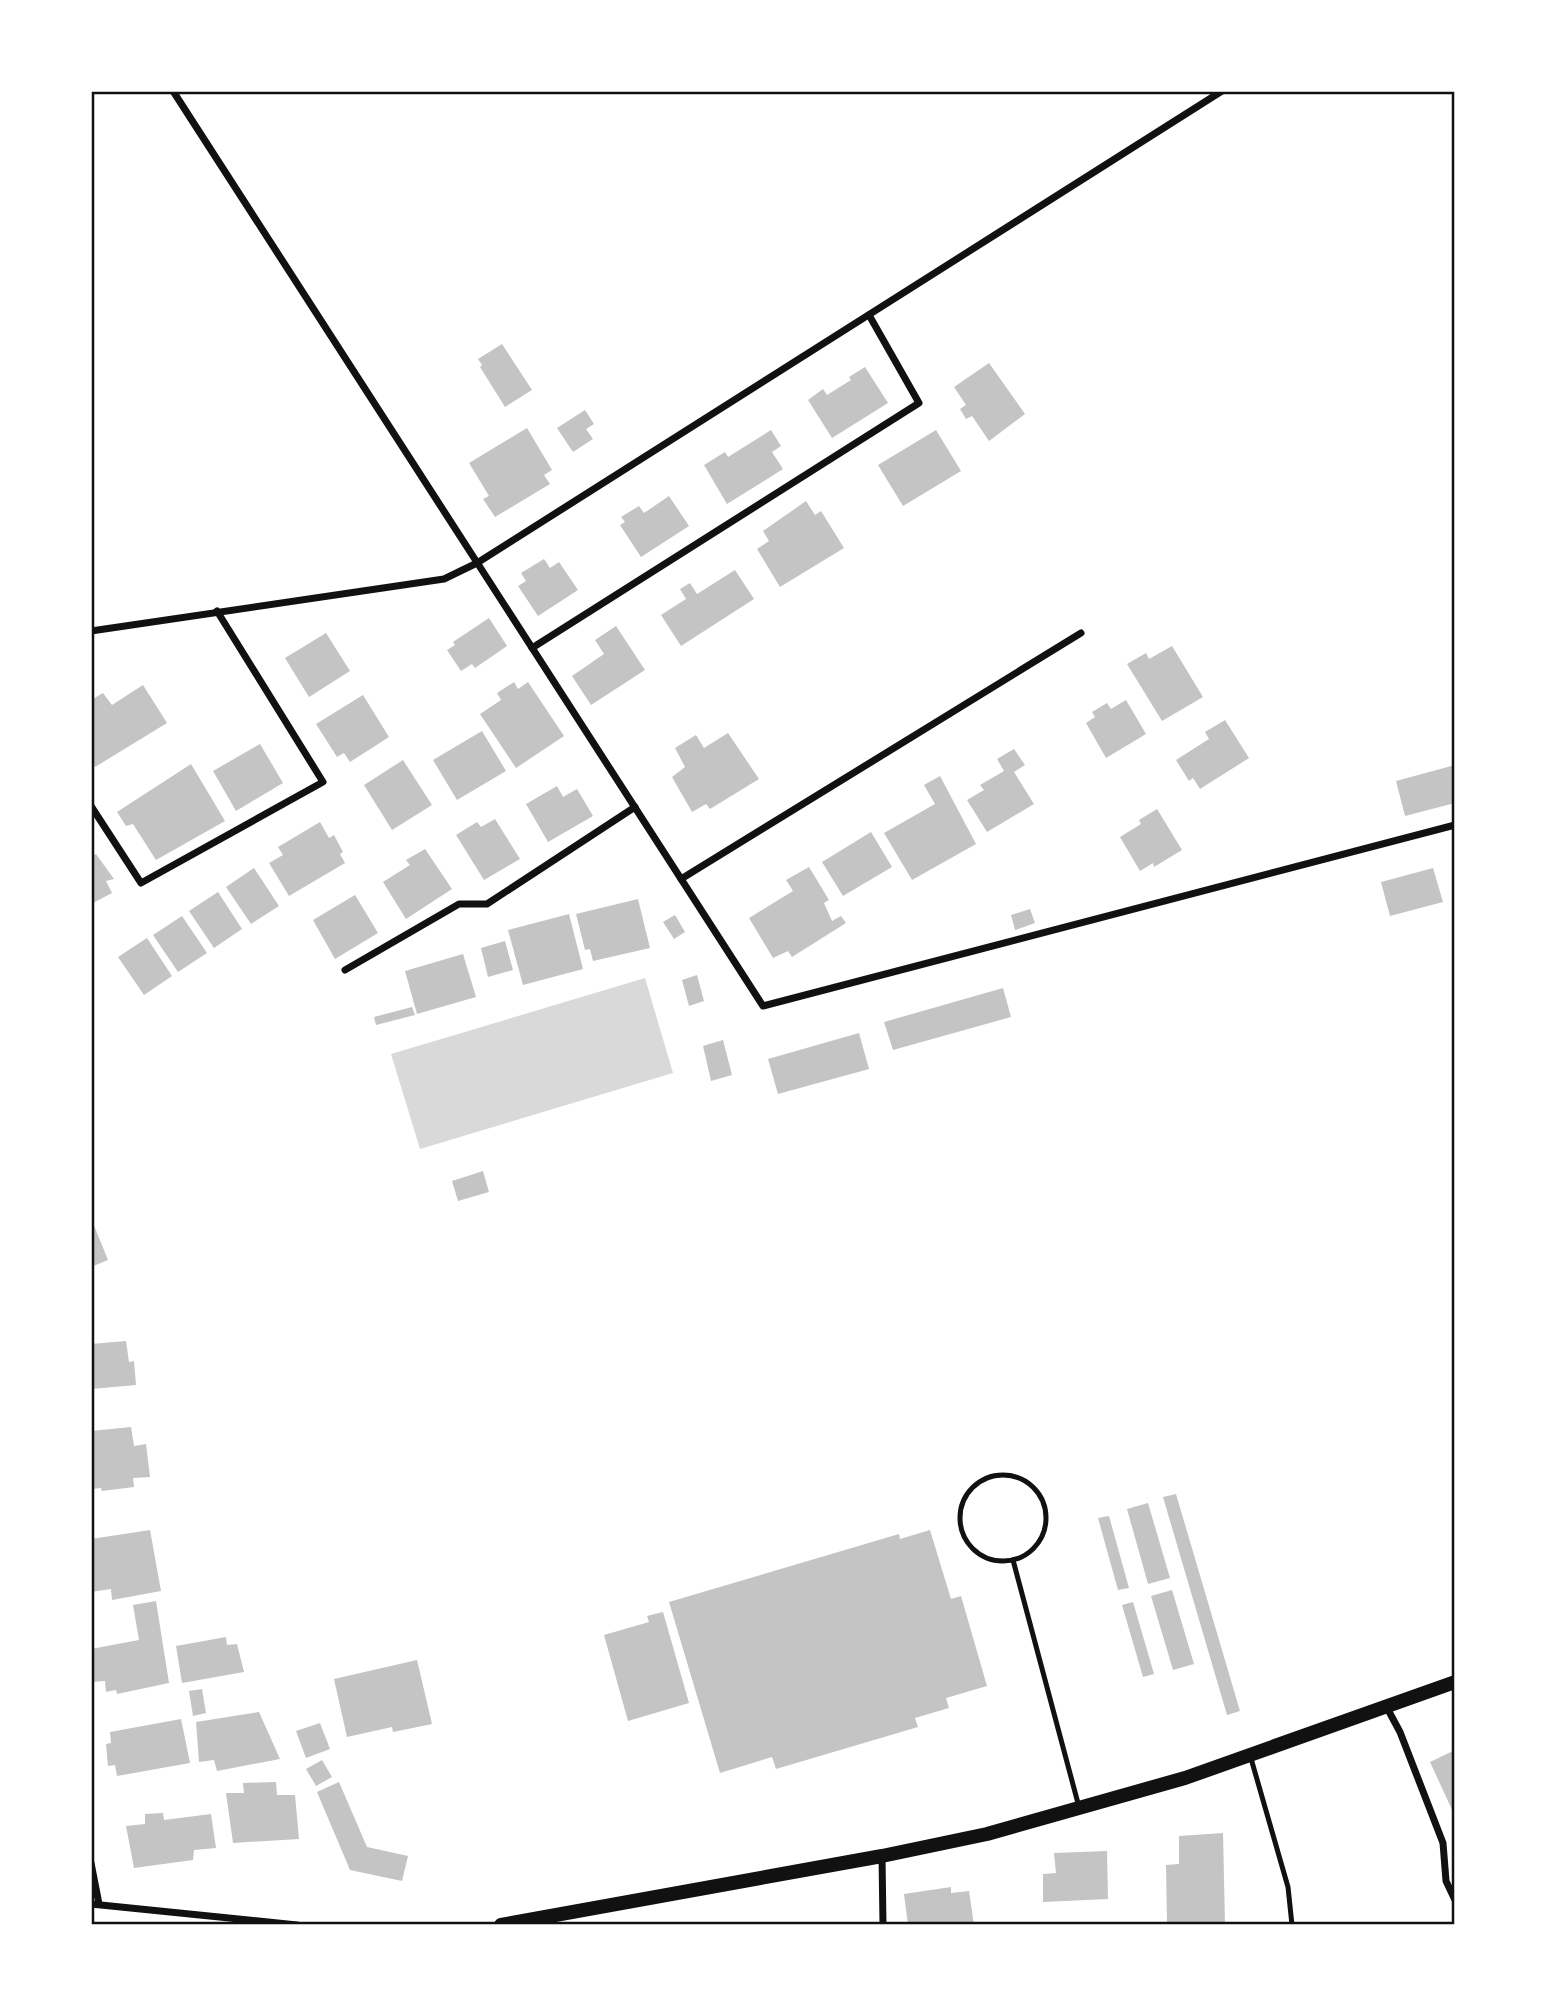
<svg xmlns="http://www.w3.org/2000/svg" width="1546" height="2016" viewBox="0 0 1546 2016" font-family="Helvetica,sans-serif">
<style>
.water{fill:#d9d9d9}
.building{fill:#c4c4c4}
.lines{fill:none;stroke-linecap:round;stroke-linejoin:round}
.service{stroke:#111;stroke-width:5}
.minor{stroke:#111;stroke-width:7}
.secondary{stroke:#111;stroke-width:14}
.neatline{fill:none;stroke:#111;stroke-width:2.5}
</style>
<rect width="100%" height="100%" fill="#fff"/>
<!-- water -->
<polygon class="water" points="645,978 673,1073 420,1149 391,1054"/>
<!-- building -->
<g class="building">
<polygon points="502,344 532,390 505,407 480,367 482,365 478,359"/>
<polygon points="989,363 1025,414 989,441 972,416 966,419 960,409 966,405 954,387"/>
<polygon points="865,367 888,403 832,438 808,400 823,389 827,395 851,380 849,377"/>
<polygon points="585,410 594,424 586,429 593,439 573,452 557,428"/>
<polygon points="527,428 552,470 544,475 550,484 495,517 483,499 489,496 469,463"/>
<polygon points="771,430 781,446 772,452 783,469 727,504 704,465 725,452 728,457"/>
<polygon points="936,430 961,471 903,506 878,465"/>
<polygon points="669,496 689,526 641,557 620,525 625,522 621,517 639,506 644,513"/>
<polygon points="806,501 815,515 821,511 844,548 780,587 757,549 769,541 763,531"/>
<polygon points="544,559 550,568 559,562 578,590 538,616 518,586 526,581 521,573"/>
<polygon points="735,570 754,599 681,646 661,615 686,599 680,589 690,583 697,594"/>
<polygon points="489,618 507,646 475,668 472,664 461,671 447,650 455,645 453,642"/>
<polygon points="616,626 645,670 591,705 572,676 604,654 595,640"/>
<polygon points="326,633 350,671 309,697 285,658"/>
<polygon points="1172,646 1203,697 1162,721 1127,664 1146,653 1149,659"/>
<polygon points="514,682 518,689 528,682 564,736 516,768 480,714 501,700 497,693"/>
<polygon points="143,685 167,723 95,767 91,761 91,700 103,693 112,705"/>
<polygon points="363,695 389,737 350,762 344,753 337,757 316,724"/>
<polygon points="1126,700 1146,734 1106,758 1086,723 1095,717 1092,712 1107,703 1111,709"/>
<polygon points="1225,720 1249,758 1200,789 1193,778 1189,781 1176,760 1209,739 1205,732"/>
<polygon points="482,731 506,771 457,800 433,760"/>
<polygon points="728,733 759,779 710,809 706,804 692,812 672,777 685,767 675,748 696,735 704,748"/>
<polygon points="260,744 283,783 236,811 213,771"/>
<polygon points="1014,749 1025,765 1014,772 1034,804 987,832 967,800 984,790 980,785 1004,771 997,759"/>
<polygon points="403,760 432,805 392,830 364,785"/>
<polygon points="191,764 225,821 156,860 133,824 126,826 117,812"/>
<polygon points="1455,765 1455,803 1405,816 1396,781"/>
<polygon points="940,776 976,844 912,880 884,833 935,804 924,785"/>
<polygon points="557,786 563,797 577,789 593,816 548,842 526,804"/>
<polygon points="1157,809 1182,850 1154,867 1153,863 1140,871 1120,837 1141,824 1139,820"/>
<polygon points="495,819 520,859 484,880 456,835 477,822 481,827"/>
<polygon points="320,822 329,838 334,835 343,852 340,854 345,863 289,896 269,863 283,855 278,847"/>
<polygon points="871,832 892,867 843,896 822,862"/>
<polygon points="425,849 452,889 406,919 383,882 410,865 406,860"/>
<polygon points="96,854 114,879 106,881 112,893 91,904 91,857"/>
<polygon points="809,867 829,900 824,903 832,921 841,916 846,923 792,957 788,951 773,958 749,918 793,891 786,880"/>
<polygon points="254,868 279,906 251,924 226,887"/>
<polygon points="1433,868 1443,902 1390,916 1381,882"/>
<polygon points="218,892 242,929 214,948 189,911"/>
<polygon points="355,895 378,933 335,959 313,920"/>
<polygon points="638,899 650,948 593,961 590,949 585,950 576,914"/>
<polygon points="1030,909 1035,923 1015,930 1011,915"/>
<polygon points="569,914 583,969 523,985 508,930"/>
<polygon points="675,915 685,932 674,939 663,922"/>
<polygon points="182,916 207,953 178,972 153,935"/>
<polygon points="147,938 172,976 144,995 118,957"/>
<polygon points="505,941 513,970 488,977 481,948"/>
<polygon points="463,954 476,997 417,1014 405,971"/>
<polygon points="697,975 704,1001 689,1006 682,980"/>
<polygon points="1003,988 1011,1017 893,1050 884,1022"/>
<polygon points="412,1007 415,1015 376,1025 374,1017"/>
<polygon points="859,1033 869,1069 778,1094 768,1059"/>
<polygon points="723,1040 732,1075 711,1081 703,1046"/>
<polygon points="483,1171 489,1192 458,1201 452,1181"/>
<polygon points="91,1218 108,1260 91,1267"/>
<polygon points="126,1341 129,1362 134,1361 136,1385 91,1389 91,1344"/>
<polygon points="131,1427 134,1446 146,1444 150,1477 133,1478 134,1487 102,1491 101,1488 91,1489 91,1431"/>
<polygon points="1176,1494 1240,1711 1227,1715 1163,1497"/>
<polygon points="1148,1503 1170,1578 1148,1584 1127,1509"/>
<polygon points="1109,1516 1129,1588 1118,1590 1098,1518"/>
<polygon points="150,1530 161,1591 112,1600 111,1589 91,1592 91,1539"/>
<polygon points="930,1530 951,1599 961,1596 987,1686 946,1698 949,1708 915,1718 918,1727 776,1769 772,1757 720,1773 669,1602 899,1534 900,1539"/>
<polygon points="1172,1590 1194,1664 1173,1670 1151,1596"/>
<polygon points="156,1601 169,1683 117,1694 116,1690 106,1692 105,1681 93,1682 91,1649 139,1640 133,1605"/>
<polygon points="1133,1602 1154,1674 1143,1677 1122,1605"/>
<polygon points="663,1612 689,1703 628,1721 604,1635 649,1622 647,1616"/>
<polygon points="226,1637 227,1645 237,1644 244,1672 182,1683 176,1646"/>
<polygon points="417,1660 432,1724 393,1732 392,1727 347,1737 334,1679"/>
<polygon points="202,1689 206,1713 193,1716 189,1691"/>
<polygon points="259,1712 280,1759 217,1771 214,1760 199,1762 196,1722"/>
<polygon points="181,1719 190,1763 117,1776 115,1765 108,1766 106,1744 111,1743 110,1732"/>
<polygon points="320,1723 330,1749 306,1758 296,1731"/>
<polygon points="1455,1750 1455,1811 1453,1812 1430,1762"/>
<polygon points="322,1760 332,1777 316,1786 306,1769"/>
<polygon points="276,1782 277,1795 295,1795 299,1839 233,1843 226,1793 244,1793 243,1783"/>
<polygon points="339,1782 367,1847 408,1856 402,1881 350,1870 317,1792"/>
<polygon points="163,1813 164,1820 211,1814 216,1848 194,1850 193,1860 134,1868 126,1826 145,1824 145,1814"/>
<polygon points="1223,1833 1225,1925 1167,1925 1166,1865 1179,1864 1179,1836"/>
<polygon points="1107,1851 1108,1899 1043,1902 1043,1874 1056,1873 1054,1853"/>
<polygon points="951,1887 951,1893 969,1891 974,1925 908,1925 904,1894"/>
</g>
<g class="lines">
<!-- service -->
<g class="service">
<circle cx="1003" cy="1518" r="43"/>
<polyline points="1013,1560 1079,1807"/>
<polyline points="1250,1755 1288,1887 1292,1925"/>
</g>
<!-- minor -->
<g class="minor">
<polyline points="173,91 763,1006 1455,825"/>
<polyline points="91,631 444,579 477,563 1222,91"/>
<polyline points="532,648 919,403 869,315"/>
<polyline points="91,806 141,883 323,782 217,611"/>
<polyline points="681,879 1081,633"/>
<polyline points="345,970 459,904 487,904 635,807"/>
<polyline points="1386,1706 1400,1732 1443,1843 1446,1881 1455,1900"/>
<polyline points="882,1856 883,1925"/>
<polyline points="91,1863 99,1904"/>
<polyline points="91,1904 297,1925"/>
</g>
<!-- secondary -->
<polyline class="secondary" points="501,1925 882,1856 987,1834 1185,1778 1455,1682"/>
</g>
<!-- border -->
<rect width="1546" height="2016" fill="none" stroke="#ffffff" stroke-width="186"/>
<rect x="93" y="93" width="1360" height="1830" class="neatline"/>
</svg>
